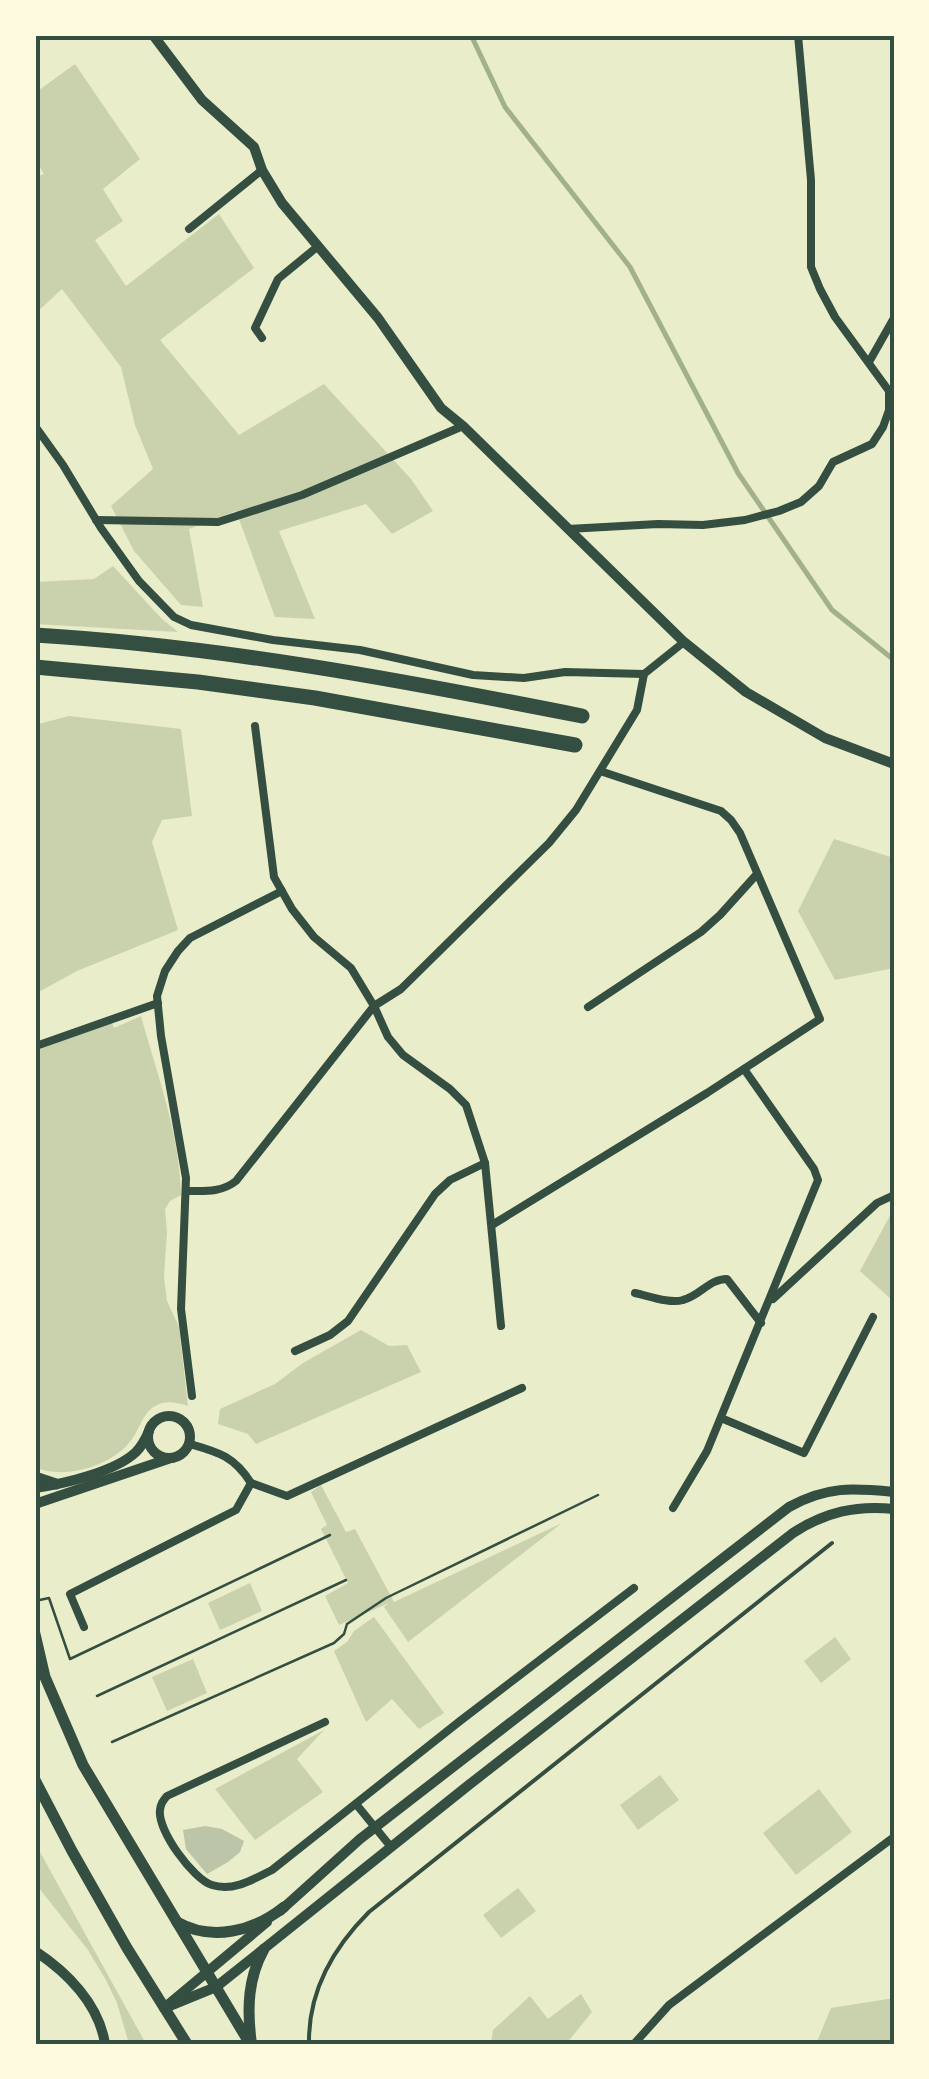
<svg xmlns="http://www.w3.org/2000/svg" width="929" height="2079" viewBox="0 0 929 2079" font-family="'Archivo Narrow',sans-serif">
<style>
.green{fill:#cad2ad}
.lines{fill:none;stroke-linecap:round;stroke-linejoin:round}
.stream{stroke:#a3b18a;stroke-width:5}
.building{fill:#bcc5a7}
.path{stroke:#344e41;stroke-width:2.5}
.service{stroke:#344e41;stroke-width:4}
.minor{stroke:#344e41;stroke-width:8}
.tertiary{stroke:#344e41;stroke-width:10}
.secondary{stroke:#344e41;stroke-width:11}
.motorway{stroke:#344e41;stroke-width:15}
.neatline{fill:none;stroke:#344e41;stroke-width:4}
</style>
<rect width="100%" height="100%" fill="#e9edc9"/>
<!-- green -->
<g class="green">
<polygon points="75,64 140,159 103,189 123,221 95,240 126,286 219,214 254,268 160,340 239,435 324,384 411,479 433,511 392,534 366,504 279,531 315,619 275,617 236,511 189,529 203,607 181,605 134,551 111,506 153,469 135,425 121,367 62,289 35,314 35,177 44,174 35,159 35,93"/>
<polygon points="113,566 161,618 178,632 35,624 35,582 94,579"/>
<polygon points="69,716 181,729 192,816 162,820 152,842 178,930 77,971 35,994 35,725"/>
<polygon points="834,839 894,858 894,968 835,980 798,911"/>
<path d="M141 1016C157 1074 180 1135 181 1195L170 1201 165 1209 167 1232 164 1277 167 1301 179 1327 188 1406C178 1403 167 1400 157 1405 144 1411 141 1425 134 1436 117 1465 64 1481 35 1467V1190H38L35 1051 111 1021 114 1028Z"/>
<polygon points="892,1212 894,1212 894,1302 860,1271"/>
<polygon points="361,1330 389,1346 407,1345 421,1372 256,1444 248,1434 218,1424 220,1409 275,1384 303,1363"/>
<polygon points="321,1485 346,1532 355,1529 394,1602 562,1523 408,1642 384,1607 389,1603 339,1625 325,1596 348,1583 321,1529 327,1525 311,1492"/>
<polygon points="250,1583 262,1611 220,1630 208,1603"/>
<polygon points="374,1617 444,1713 419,1729 392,1699 366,1722 334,1651 347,1642 354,1631"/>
<polygon points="835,1637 851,1659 821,1683 804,1661"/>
<polygon points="193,1659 207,1693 167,1711 152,1677"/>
<polygon points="324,1730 297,1759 323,1792 255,1840 215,1789"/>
<polygon points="660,1775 679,1800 638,1830 620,1805"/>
<polygon points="819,1789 852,1832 796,1875 763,1833"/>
<polygon points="35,1843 146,2044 129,2044 117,2003 106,1980 88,1950 35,1883"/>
<polygon points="518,1888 536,1911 501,1938 483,1915"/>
<polygon points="581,1994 592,2012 566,2044 491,2044 493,2030 530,1996 548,2019"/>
<polygon points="894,1998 894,2038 886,2044 816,2044 831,2008"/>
</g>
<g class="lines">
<!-- stream -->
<polyline class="stream" points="471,35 505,107 630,267 738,473 832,610 894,660"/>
</g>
<!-- building -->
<polygon class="building" points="205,1826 222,1829 244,1841 240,1852 228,1862 207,1874 186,1849 183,1830"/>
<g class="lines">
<!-- path -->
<g class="path">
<polyline points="35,1601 49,1598 70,1659 330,1535"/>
<polyline points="97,1696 346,1580"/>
<polyline points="112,1742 334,1643 344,1634 347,1624 386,1598 598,1495"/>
</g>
<!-- service -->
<path class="service" d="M309 2044C308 1992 332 1949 369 1912L832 1543"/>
<!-- minor -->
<g class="minor">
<polyline points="189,229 262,170"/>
<polyline points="262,338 255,328 278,279 317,247"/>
<polyline points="869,362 894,318"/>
<polyline points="35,426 63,465 101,528 139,581 174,617 191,625 273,640 360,650 473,675 524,678 565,672 644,674"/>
<polyline points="96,520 218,522 302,495 463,426"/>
<polyline points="568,529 658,524 703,525 745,520 779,511 801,502 819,486 833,462 872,444 883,427 889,410 889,391 835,317 820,289 811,267 811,180 798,35"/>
<polyline points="255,726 274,877 292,909 314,937 351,968 374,1006 388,1037 403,1055 450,1089 466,1105 485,1163 501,1326"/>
<polyline points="588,1007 701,932 720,915 757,874"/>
<polyline points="36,1046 158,1003"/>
<path d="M186 1191C204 1191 221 1193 236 1181L374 1006 401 989 549 843 576 810 637 710 644 674 684 642"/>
<polyline points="492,1225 707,1093 820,1019 740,833 731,820 721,811 600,771"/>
<path d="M635 1293C649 1296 670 1304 683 1300 700 1296 709 1279 727 1279L761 1323"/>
<polyline points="773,1299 877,1203 894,1195"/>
<polyline points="295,1351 330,1335 348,1321 435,1194 450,1180 485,1163"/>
<polyline points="192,1396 181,1309 186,1178 161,1036 157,996 165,971 178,951 190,938 282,891"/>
<polyline points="721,1418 804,1453 873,1317"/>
<path d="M190 1444C218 1452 234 1456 251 1483"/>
<polyline points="673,1508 707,1451 818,1180 814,1169 744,1069"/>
<polyline points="84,1627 70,1594 236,1510 251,1483 287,1496 522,1388"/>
<path d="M325 1722 167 1796C163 1801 161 1803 160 1810 157 1830 193 1879 212 1885 233 1892 254 1879 272 1870L460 1721 634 1588"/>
<polyline points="356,1804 391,1847"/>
<polyline points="634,2044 669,2005 894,1837"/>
</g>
<!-- tertiary -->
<g class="tertiary">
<polyline points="153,35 202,100 254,147 262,170 282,203 378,318 441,408 463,426 684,642 746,692 825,738 894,764"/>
<circle cx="169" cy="1437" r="21"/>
<path d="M35 1488C63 1484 115 1472 136 1452 142 1446 146 1438 149 1431"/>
<polyline points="35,1504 171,1458"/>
<path d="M280 1911 360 1839 789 1507C827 1486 852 1488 894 1492"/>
<path d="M35 1951C67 1972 99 2004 105 2044"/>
<path d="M167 2007 216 1987 470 1784 793 1533C825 1512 856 1505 894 1509"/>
<polyline points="164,2008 267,1922"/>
</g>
<!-- secondary -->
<g class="secondary">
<polyline points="35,1477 56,1484"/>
<polyline points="35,1634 45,1677 83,1765 250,2044"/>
<polyline points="35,1780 72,1851 127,1948 187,2044"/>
<path d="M177 1922C212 1942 254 1931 284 1907"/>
<path d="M251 2040C247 2008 248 1978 264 1949"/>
</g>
<!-- motorway -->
<g class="motorway">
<path d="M35 635C219 646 401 680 582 716"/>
<polyline points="35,667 198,682 315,698 575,745"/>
</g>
</g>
<!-- border -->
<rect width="929" height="2079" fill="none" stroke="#fefae0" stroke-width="75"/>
<rect x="38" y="38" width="854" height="2004" class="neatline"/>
</svg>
